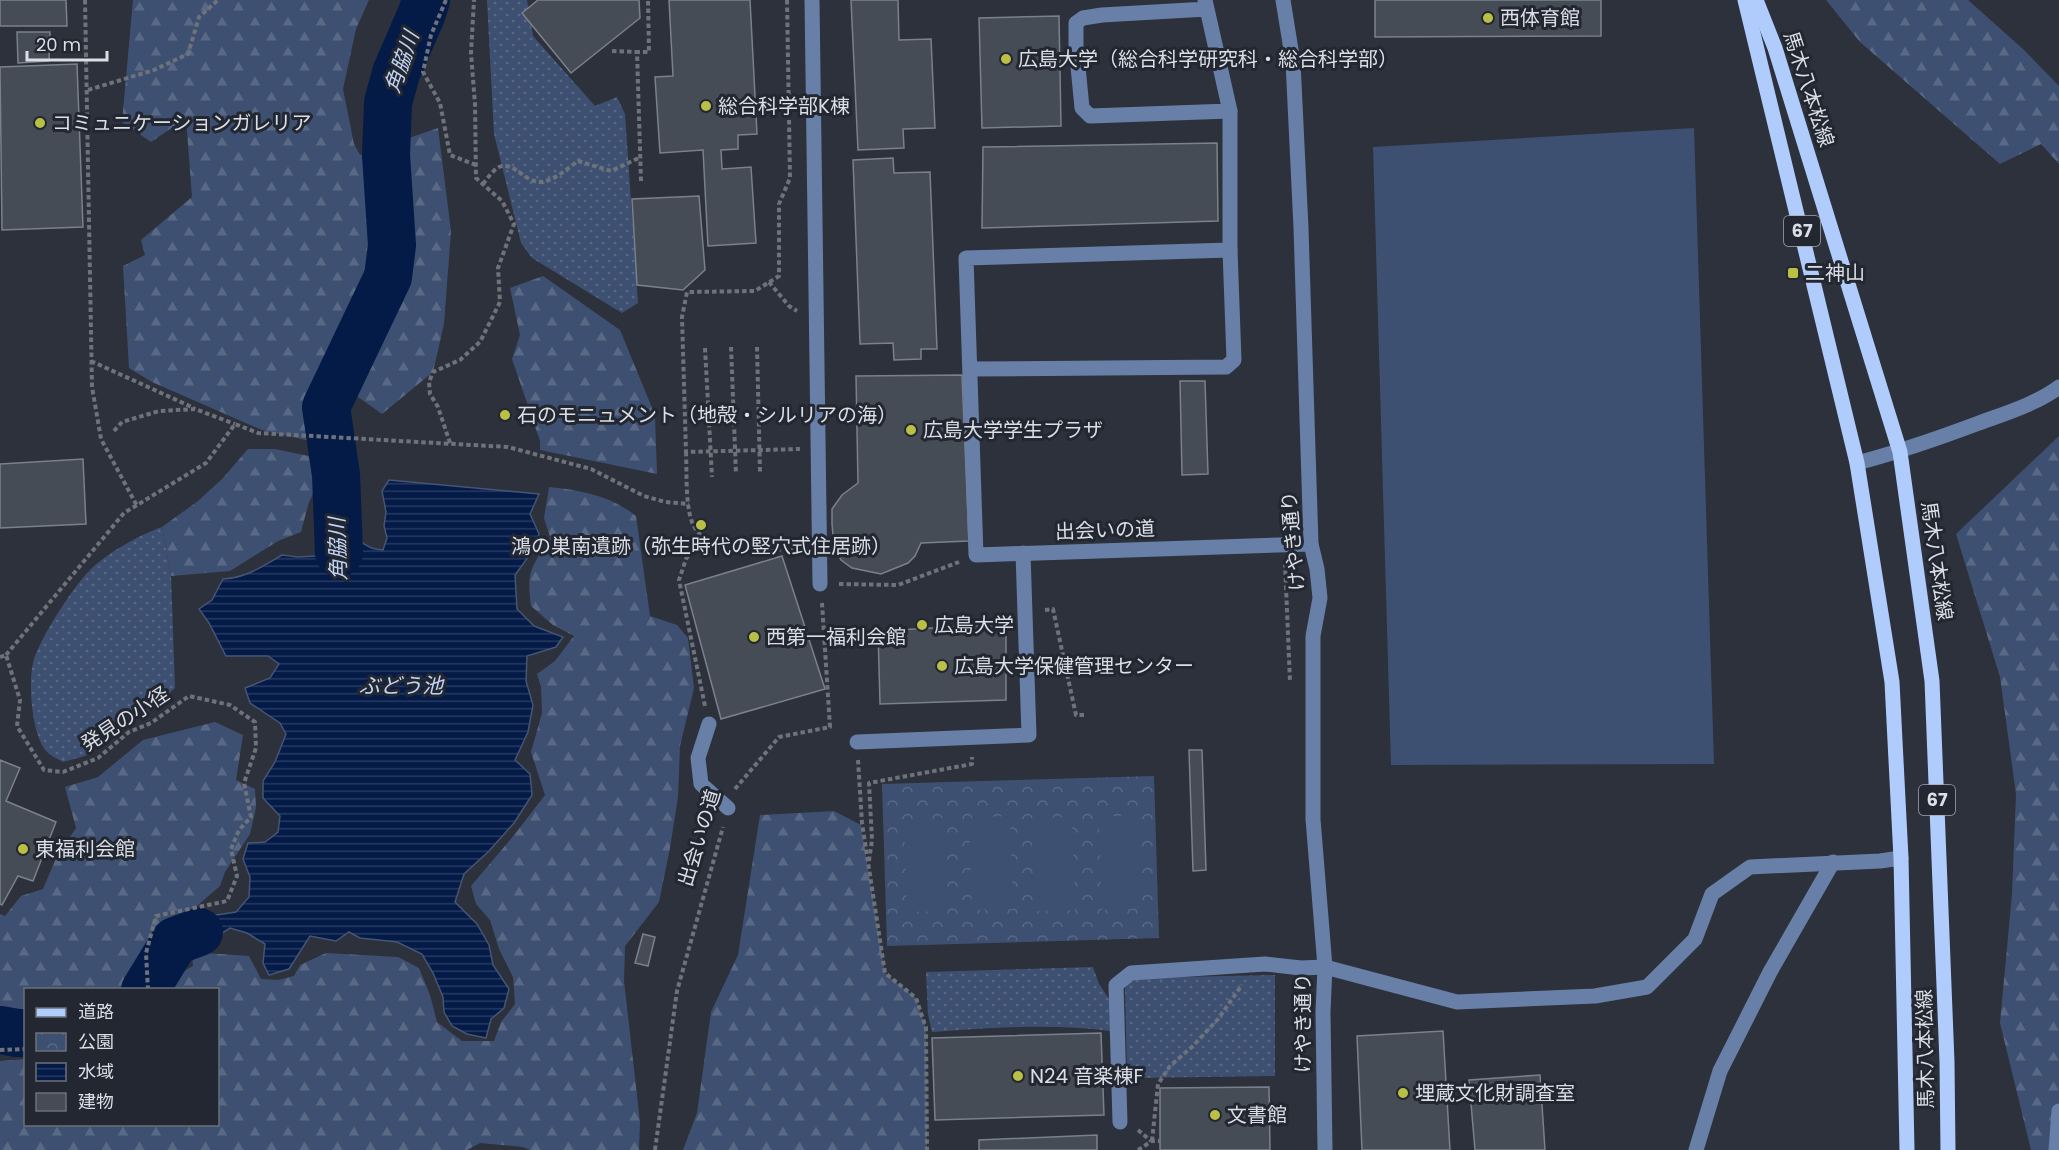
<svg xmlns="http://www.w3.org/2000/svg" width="2059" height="1150" viewBox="0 0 2059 1150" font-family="Poppins,'Noto Sans JP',sans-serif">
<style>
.grass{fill:url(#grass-dots)}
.forest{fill:url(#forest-firs)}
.park{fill:url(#park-crowns)}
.pitch{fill:#3e5071}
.water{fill:url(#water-rules);stroke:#445576;stroke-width:1.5}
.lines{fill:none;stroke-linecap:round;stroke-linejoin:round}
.river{stroke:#041a47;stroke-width:48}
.building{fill:#464c56;stroke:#7a818d;stroke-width:1.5}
.path{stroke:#6e727b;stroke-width:4;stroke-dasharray:4.5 3;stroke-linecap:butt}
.minor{stroke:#687fa7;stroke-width:15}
.major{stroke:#b0ccfd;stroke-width:15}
.poi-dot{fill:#bac045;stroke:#222731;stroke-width:2}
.labels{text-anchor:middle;stroke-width:6;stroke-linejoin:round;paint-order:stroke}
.shield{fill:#222731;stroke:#a4a7af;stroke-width:1.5}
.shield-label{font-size:18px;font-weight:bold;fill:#dbdee5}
.poi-label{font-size:20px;fill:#dbdee5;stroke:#222731;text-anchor:start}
.street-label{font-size:20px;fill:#dbdee5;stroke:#222731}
.water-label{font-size:21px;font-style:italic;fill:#c2d4f3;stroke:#222731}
</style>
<defs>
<pattern id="grass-dots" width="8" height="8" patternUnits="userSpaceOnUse" patternTransform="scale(1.5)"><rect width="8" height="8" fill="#3e5071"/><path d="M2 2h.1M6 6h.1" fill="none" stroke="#596985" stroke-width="1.8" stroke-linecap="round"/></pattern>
<pattern id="forest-firs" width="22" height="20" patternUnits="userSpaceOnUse" patternTransform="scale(1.5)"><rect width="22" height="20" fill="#3e5071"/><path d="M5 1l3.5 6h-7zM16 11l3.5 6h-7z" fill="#596985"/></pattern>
<pattern id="park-crowns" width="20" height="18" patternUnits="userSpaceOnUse" patternTransform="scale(1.5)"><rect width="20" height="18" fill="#3e5071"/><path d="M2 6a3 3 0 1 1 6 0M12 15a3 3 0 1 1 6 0" fill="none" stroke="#596985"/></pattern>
<pattern id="water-rules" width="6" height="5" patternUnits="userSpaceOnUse" patternTransform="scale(1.5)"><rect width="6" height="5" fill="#041a47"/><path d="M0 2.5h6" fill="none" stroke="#283b61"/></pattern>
</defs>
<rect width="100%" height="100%" fill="#2c313b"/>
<!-- grass -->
<g class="grass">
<polygon points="487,0 527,0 533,36 595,106 617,97 625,114 638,303 622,313 532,258 521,243 494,134"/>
<path d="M162 527 171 576 175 688 145 714 108 735 85 756 63 762C58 759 51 756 47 752 32 737 28 684 33 663 38 641 74 585 91 569 109 552 139 535 162 527Z"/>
<path d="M1093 967 1099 984 1111 1002 1110 1031C1051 1023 991 1028 932 1032L928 1015 926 972Z"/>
<polygon points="1275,975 1275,1076 1135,1078 1127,1073 1125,988 1132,978"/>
</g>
<!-- forest -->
<g class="forest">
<polygon points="133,0 369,0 356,29 343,89 354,144 360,155 438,128 451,231 444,324 433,372 382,414 337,382 310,441 262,430 152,382 129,368 123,266 145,255 141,240 192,197 186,118 151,142 122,122"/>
<polygon points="1826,0 1968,0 2023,49 2059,86 2059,164 2041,144 2000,164 1860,42"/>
<polygon points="543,276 620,330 655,415 657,474 540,450 540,441 512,359 520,335 510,288"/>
<polygon points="2059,436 2059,1150 2031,1150 2000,1023 2012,894 2016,794 2000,677 1956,534"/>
<polygon points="248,449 275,449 318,458 319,482 309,502 301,532 278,541 230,571 171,576 162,527 198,501 222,479"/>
<path d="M549 487C581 490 611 496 636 516L650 616 677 625 688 638 694 688 680 746 678 797 670 848 659 902 625 946 624 981 640 1122 639 1150H530L523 1147 480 1143 467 1150H0V1061L25 1059 26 1124H218V990L155 989V987L193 966 192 956 206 953 249 956 261 979 278 980 294 976 300 965 326 953 398 957 419 968 430 995 437 1022 462 1041H494L501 1022 515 1004 513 977 499 949 490 920 476 904 471 886 515 834 545 795 531 752 542 713 541 687 537 674 555 661 574 636 553 625 531 606C526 570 532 568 550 537L544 518Z"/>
<polygon points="215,722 243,735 236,780 255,789 256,808 250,834 225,872 220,886 169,930 131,989 26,990 25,1019 0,1015 0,914 5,916 21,896 43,889 57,856 76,828 65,787 98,777 143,740"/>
<polygon points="834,811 861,825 885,973 916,998 926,1028 927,1150 683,1150 697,1113 711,1012 738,955 760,815"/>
</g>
<!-- park -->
<polygon class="park" points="1154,776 1159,938 887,946 882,784"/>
<!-- pitch -->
<g class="pitch">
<polygon points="1694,128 1714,764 1391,765 1373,147"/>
<polygon points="1139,815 1142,908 1102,910 1099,817"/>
<polygon points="1010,816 1013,909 972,910 969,818"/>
<polygon points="1072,817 1075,910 1035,911 1031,818"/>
<polygon points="945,818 948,911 907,912 904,820"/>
</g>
<!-- water -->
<path class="water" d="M389 480 539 494 530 514 539 534 534 549 515 575 517 609 534 626 563 637 556 647 527 656 526 681 533 705 528 732 515 760 530 774 532 795 514 823 489 851 464 874 455 902 477 924 489 945 493 965 509 989 504 1008 491 1019 486 1038 467 1034 452 1026 444 1012 443 997 433 973 422 954 397 942 360 938 349 932 336 941 310 936 289 969 269 975 263 963 265 944 247 933 230 928 211 940 189 945 176 971 153 977 151 953 164 923 236 912 249 897 250 877 243 859 248 843 265 842 278 832 280 816 263 798V781L275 762 286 734 280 723 250 703 245 688 270 678 279 664 268 656H226L209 623 199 609 212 600 223 579C246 578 263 566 282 555L298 557 316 556 323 549 321 530 331 489 341 484C349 510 348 549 383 550L387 538 384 526 386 512 382 491Z"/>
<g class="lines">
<!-- river -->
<g class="river">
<polyline points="339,553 336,475 326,407 388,277 392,245 386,155 388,103 396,73 422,13 426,0"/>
<polyline points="145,990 175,941 199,932"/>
<polyline points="0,1030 17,1033 26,1033"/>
</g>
</g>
<!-- building -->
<g class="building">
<polygon points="0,0 66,0 67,26 0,26"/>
<polygon points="538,0 639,0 640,18 571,73 522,13"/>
<polygon points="669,0 750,0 757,134 738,135 738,149 721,150 722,169 751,167 756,243 708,246 703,150 660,153 655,77 673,76"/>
<polygon points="851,0 898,0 899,40 931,39 935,128 903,129 904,148 858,150"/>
<polygon points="1375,0 1601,0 1601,36 1375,37"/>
<polygon points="1059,16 1061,126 982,128 979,18"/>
<polygon points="17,32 50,32 49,61 18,63"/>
<polygon points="77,64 83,227 2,230 0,67"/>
<polygon points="1217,143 1218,221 982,228 983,147"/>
<polygon points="893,158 894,173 930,172 937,349 921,349 921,359 894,360 893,343 860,344 853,160"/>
<polygon points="699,196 705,270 683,290 637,285 632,199"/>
<polygon points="962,375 969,541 921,543 915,556 908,563 881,574 852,568 841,560 834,546 832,524 832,509 842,495 858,483 856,376"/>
<polygon points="1180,381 1205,381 1208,474 1182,475"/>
<polygon points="83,459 86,524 0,528 0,464"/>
<polygon points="782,556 825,689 721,719 685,585"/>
<polygon points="1006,624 1006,700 880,704 878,631"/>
<polygon points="1189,750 1202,750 1206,870 1193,871"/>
<polygon points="0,760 20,768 6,801 56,822 33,881 18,876 2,905 0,904"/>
<polygon points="643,934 655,937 648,966 635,963"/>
<polygon points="1443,1031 1450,1150 1362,1150 1357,1036"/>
<polygon points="1101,1033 1104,1115 935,1120 932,1038"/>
<polygon points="1540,1075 1545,1150 1475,1150 1469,1080"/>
<polygon points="1269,1087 1270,1150 1160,1150 1160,1088"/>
<polygon points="1097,1135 1097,1150 979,1150 979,1140"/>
</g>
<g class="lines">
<!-- path -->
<g class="path">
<polyline points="85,0 92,387 101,439 137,506"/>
<polyline points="446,0 431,35 423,72 440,103 450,155 476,165"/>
<polyline points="787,0 790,178 779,204 779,276 755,291 687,292 682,317 686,452 800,449"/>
<polyline points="612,51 637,52"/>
<polyline points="88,90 154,70 188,54 199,17 218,0"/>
<polyline points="641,181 637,52 649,52 648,0"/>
<path d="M483 184C487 179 493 170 499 167 515 161 524 183 542 182 555 180 568 168 578 161L611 171 641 157"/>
<polyline points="769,282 789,306 797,311"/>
<polyline points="731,347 736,474"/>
<polyline points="757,347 760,472"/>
<polyline points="705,348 712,477"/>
<polyline points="91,361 194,408"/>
<polyline points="114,431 122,422 159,411 195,409 235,424"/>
<polyline points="450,443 438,407 430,394 429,382 433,372 460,360 480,342 500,302 498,268 514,224 502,201 476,178 475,104 471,53 474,0"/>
<path d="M686 452C687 472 685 503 692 522 706 559 769 551 801 548"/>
<polyline points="702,538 686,559 679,580 705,706"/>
<polyline points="1285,563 1290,682"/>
<polyline points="839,584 898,585 959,562"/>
<polyline points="1045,610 1053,609 1076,715 1084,715"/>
<polyline points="6,655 124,513 206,463 235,424 258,433 508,447 591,469 644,496 665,502 689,504"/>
<polyline points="0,657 6,655 20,700 17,726 44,770 63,772 98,758 129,732 151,723 189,696 230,705 255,722 256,748 244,783 251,817 239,830 231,849 237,876 227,901 156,916 146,953 148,990"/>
<polyline points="858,760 862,823 885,973 916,998 926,1028 927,1150"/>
<polyline points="735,789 779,737 830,727 822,603"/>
<polyline points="869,861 872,840 869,783 972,764 972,757"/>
<polyline points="0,1050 26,1049"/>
<polyline points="1138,1130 1151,1141"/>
<polyline points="1152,1141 1158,1084 1170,1066 1193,1046 1218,1019 1242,985"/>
<polyline points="655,1150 677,991 723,827"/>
<polyline points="1138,1150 1152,1141 1160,1141"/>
</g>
<!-- minor -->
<g class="minor">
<polyline points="812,0 820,584"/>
<polyline points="1205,0 1230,111 1090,116 1082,108 1076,46 1076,23 1083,18 1102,15 1207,9"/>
<polyline points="1283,0 1293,62 1301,228 1311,544 1317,569 1320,598 1313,636 1313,819 1325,967 1323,1012 1325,1150"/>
<polyline points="1230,250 1230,111"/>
<polyline points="971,369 1226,367 1234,360 1230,250 966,258 976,555 1311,544"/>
<path d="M1857 463C1899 452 1939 438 1979 423 2006 413 2036 404 2059 387"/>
<polyline points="709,724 698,758 701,784 728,808"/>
<polyline points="857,742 1029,735 1023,553"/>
<polyline points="1120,1122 1116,985 1131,973 1265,964 1301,968 1325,967 1457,1002 1595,996 1647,987 1695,939 1712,894 1750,867 1880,861 1901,858"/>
<polyline points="1696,1150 1720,1071 1770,972 1833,862"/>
<polyline points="2056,1150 2059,1111"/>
</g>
<!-- major -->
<g class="major">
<polyline points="1745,0 1857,463 1892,682 1901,858 1907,1150"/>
<polyline points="1756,0 1775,48 1900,452 1932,681 1947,1062 1948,1150"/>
</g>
</g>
<!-- markers -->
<g class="poi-dot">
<circle cx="1488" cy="18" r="6"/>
<circle cx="1006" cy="59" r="6"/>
<circle cx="706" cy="106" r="6"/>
<circle cx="40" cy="123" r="6"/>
<rect x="1787" y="267" width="12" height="12" rx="3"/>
<circle cx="505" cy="415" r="6"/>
<circle cx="911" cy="430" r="6"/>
<circle cx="701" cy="525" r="6"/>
<circle cx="922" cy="625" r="6"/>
<circle cx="754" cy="637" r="6"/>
<circle cx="942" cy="666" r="6"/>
<circle cx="23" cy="849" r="6"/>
<circle cx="1018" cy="1076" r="6"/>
<circle cx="1403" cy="1093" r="6"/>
<circle cx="1215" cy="1115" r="6"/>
</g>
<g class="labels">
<!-- shield labels -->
<g class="shield">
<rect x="1784" y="216" width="36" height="30" rx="4.5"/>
<rect x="1919" y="785" width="36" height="30" rx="4.5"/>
</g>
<g class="shield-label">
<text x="1802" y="237">67</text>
<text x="1937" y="806">67</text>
</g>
<!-- poi labels -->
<g class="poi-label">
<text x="1500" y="25">西体育館</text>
<text x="1018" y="66">広島大学（総合科学研究科・総合科学部）</text>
<text x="718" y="113">総合科学部K棟</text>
<text x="52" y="130">コミュニケーションガレリア</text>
<text x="1805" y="280">二神山</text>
<text x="517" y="422">石のモニュメント（地殻・シルリアの海）</text>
<text x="923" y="437">広島大学学生プラザ</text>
<text x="701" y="553" text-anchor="middle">鴻の巣南遺跡（弥生時代の竪穴式住居跡）</text>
<text x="934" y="632">広島大学</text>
<text x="766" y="644">西第一福利会館</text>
<text x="954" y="673">広島大学保健管理センター</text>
<text x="35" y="856">東福利会館</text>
<text x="1030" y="1083">N24 音楽棟F</text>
<text x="1415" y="1100">埋蔵文化財調査室</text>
<text x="1227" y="1122">文書館</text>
</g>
<!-- street labels -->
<g class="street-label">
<text transform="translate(1809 89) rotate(72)" y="7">馬木八本松線</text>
<text transform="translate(1105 530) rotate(-2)" y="7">出会いの道</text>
<text transform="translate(1293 541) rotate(-95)" y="7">けやき通り</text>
<text transform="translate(1937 561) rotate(82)" y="7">馬木八本松線</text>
<text transform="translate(125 719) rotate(-33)" y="7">発見の小径</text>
<text transform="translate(699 838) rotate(-73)" y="7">出会いの道</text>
<text transform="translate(1303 1023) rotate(-90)" y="7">けやき通り</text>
<text transform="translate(1925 1049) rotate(-91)" y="7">馬木八本松線</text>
</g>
<!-- water labels -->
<g class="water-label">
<text transform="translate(402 62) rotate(-71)" y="7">角脇川</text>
<text transform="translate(338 549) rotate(-92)" y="7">角脇川</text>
<text x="401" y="693">ぶどう池</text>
</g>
</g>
<!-- legend -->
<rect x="24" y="988" width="195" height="138" fill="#222731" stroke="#6c7079" stroke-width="1.5"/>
<rect x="36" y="1008" width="30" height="9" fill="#b0ccfd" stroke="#6c7079" stroke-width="1.5"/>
<text x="78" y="1018" font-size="18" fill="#dbdee5">道路</text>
<rect x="36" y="1033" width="30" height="18" fill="url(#park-crowns)" stroke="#6c7079" stroke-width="1.5"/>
<text x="78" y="1048" font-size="18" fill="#dbdee5">公園</text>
<rect x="36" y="1063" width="30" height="18" fill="url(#water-rules)" stroke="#6c7079" stroke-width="1.5"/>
<text x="78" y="1078" font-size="18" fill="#dbdee5">水域</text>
<rect x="36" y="1093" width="30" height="18" fill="#464c56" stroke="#6c7079" stroke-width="1.5"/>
<text x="78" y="1108" font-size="18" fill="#dbdee5">建物</text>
<!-- scale -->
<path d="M27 51v9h80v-9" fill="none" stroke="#dbdee5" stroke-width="3"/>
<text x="36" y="51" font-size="18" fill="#dbdee5" stroke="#222731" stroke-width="4.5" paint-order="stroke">20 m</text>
</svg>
